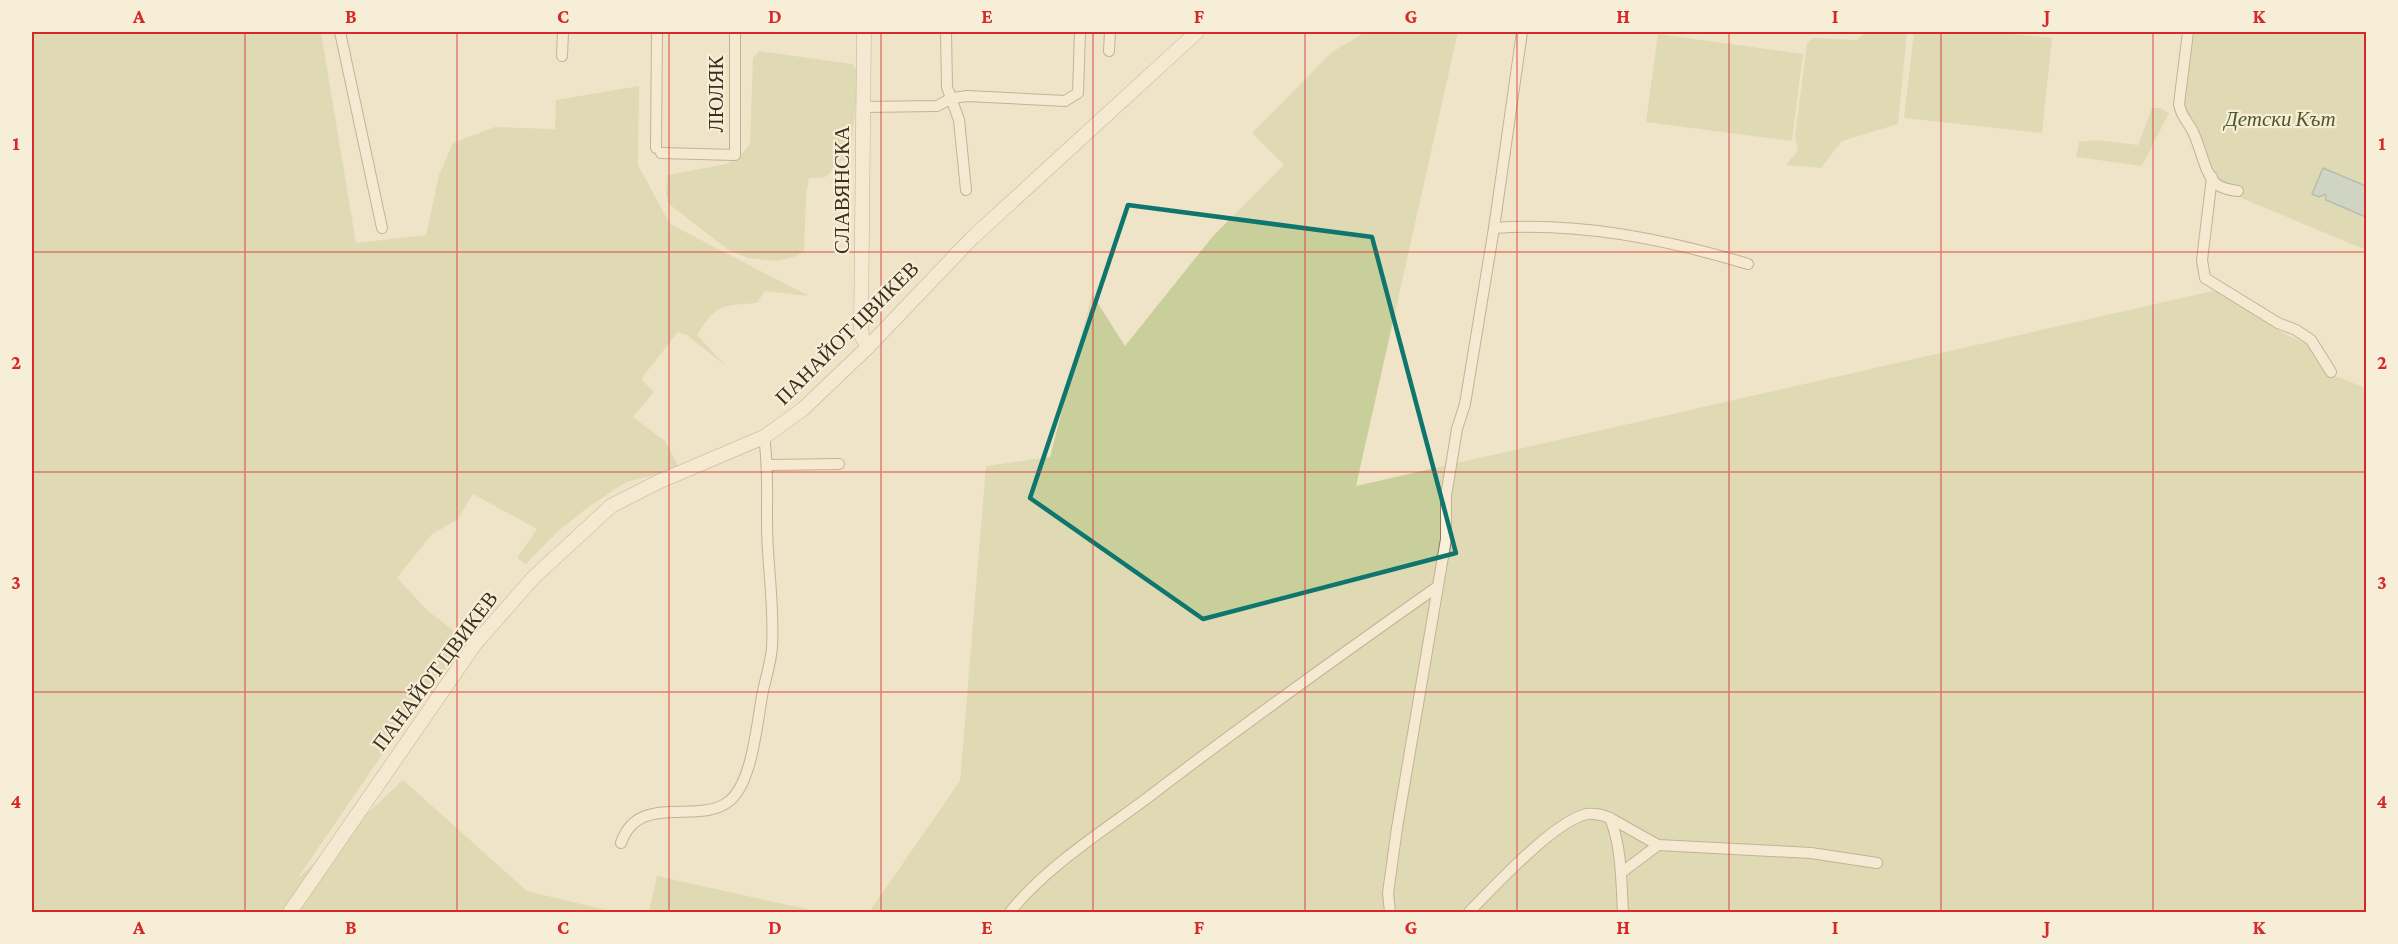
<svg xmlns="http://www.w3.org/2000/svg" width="2398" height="944" viewBox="0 0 2398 944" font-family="'Crimson Pro',serif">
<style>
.green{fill:#c9cf9b}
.water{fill:#a9c4bc;stroke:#6f938a;stroke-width:1.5}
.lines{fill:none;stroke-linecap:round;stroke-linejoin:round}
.minor-casing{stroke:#8d765c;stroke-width:12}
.tertiary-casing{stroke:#8d765c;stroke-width:15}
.minor{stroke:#faf1dc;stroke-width:10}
.tertiary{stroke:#faf1dc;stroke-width:14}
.marked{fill:none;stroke:#0f766e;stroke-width:4.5;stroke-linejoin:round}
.grid{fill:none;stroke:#d62828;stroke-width:1.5;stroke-opacity:0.55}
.labels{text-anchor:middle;stroke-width:4.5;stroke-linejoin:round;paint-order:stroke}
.street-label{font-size:21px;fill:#3d2e20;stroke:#f7eed8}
.park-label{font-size:21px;font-style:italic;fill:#4d5a26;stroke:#f7eed8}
.neatline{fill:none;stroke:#d62828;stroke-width:2}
.grid-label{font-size:20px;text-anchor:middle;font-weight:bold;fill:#d62828}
</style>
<rect width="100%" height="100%" fill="#f0e4c8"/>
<!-- green -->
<g class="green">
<path d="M32 32H321L356 243 426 235 439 175 453 143 495 127 555 129 556 100 639 86 638 165 670 224 809 296 765 291 757 303C722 306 717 303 697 335L728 368 687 335 678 332 641 379 654 392 633 417 665 441 680 469 626 482 587 508 556 533 526 564 517 558 537 529 473 494 457 520 432 534 397 578 428 611 466 640 382 755 297 879 403 780 527 891 614 912H32Z"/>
<polygon points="1378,32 1458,32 1356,486 2217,290 2283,333 2307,344 2325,372 2366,388 2366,912 869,912 960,781 986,466 1050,457 1092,294 1125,346 1213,236 1284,165 1252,133 1332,52 1362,34"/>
<polygon points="1865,32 1907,32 1898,124 1842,141 1821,168 1786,165 1798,150 1795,136 1807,43 1813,38 1857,40"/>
<polygon points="1914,32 1992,32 2052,38 2042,133 1904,118"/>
<polygon points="2188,32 2366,32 2366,250 2246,200 2227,190 2208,170 2181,115"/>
<polygon points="1658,34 1803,54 1792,141 1646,122"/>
<path d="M759 51 852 64 859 73 850 158 835 163C830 179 824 178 809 178L806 196 804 251 794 257 777 261 748 258 727 249 669 204 666 193 668 175 726 164 739 157 750 144 753 58Z"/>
<polygon points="2152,108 2160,108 2169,113 2142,166 2076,157 2079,142 2096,140 2138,145"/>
<polygon points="657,876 820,912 649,912"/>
</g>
<!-- water -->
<polygon class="water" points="2323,168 2366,186 2366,217 2326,200 2325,194 2319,197 2312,194"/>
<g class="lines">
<!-- minor casing -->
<g class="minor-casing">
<g id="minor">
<polyline points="340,32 382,228"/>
<polyline points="946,32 947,87 959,120 966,190"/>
<path d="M2188 32 2179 104C2181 117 2188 121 2193 132 2201 148 2204 172 2216 184 2223 189 2230 190 2238 191"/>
<polyline points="1109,51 1110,32"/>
<polyline points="562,56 563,32"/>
<polyline points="864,107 937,106 952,98 967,96 1065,101 1078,93 1080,32"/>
<polyline points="656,148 657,32"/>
<polyline points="661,153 735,155 735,32"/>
<polyline points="2212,177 2202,260 2205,278 2278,323 2296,330 2311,340 2331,372"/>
<path d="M1494 228C1580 222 1665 239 1748 264"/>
<polyline points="768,465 839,464"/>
<polyline points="1610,818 1658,845 1811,853 1877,863"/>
<path d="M621 843C638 792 697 825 728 802 753 784 757 720 763 691 766 677 771 662 772 647 774 615 770 583 768 551 765 513 770 475 764 437"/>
<polyline points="1621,873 1658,845"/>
<path d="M1010 912C1045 868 1100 833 1146 799 1241 726 1339 656 1437 587"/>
<polyline points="1390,912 1388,893 1397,828 1446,539 1446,496 1457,429 1465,404 1494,228 1522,32"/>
<path d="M1469 912C1494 887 1554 821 1587 814 1596 813 1602 815 1610 818 1622 848 1621 881 1623 912"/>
</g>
</g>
<!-- tertiary casing -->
<g class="tertiary-casing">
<g id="tertiary">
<polyline points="864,32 861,327 862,337 868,347"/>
<polyline points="290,912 475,644 534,577 611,506 658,482 764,437 803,409 868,347 972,238 1197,32"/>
</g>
</g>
<!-- minor -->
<use href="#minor" class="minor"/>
<!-- tertiary -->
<use href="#tertiary" class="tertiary"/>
</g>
<!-- marked area -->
<path d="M0 0H2398V944H0ZM1128 205 1372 237 1456 553 1203 619 1030 498Z" fill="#f0e4c8" fill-opacity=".55" fill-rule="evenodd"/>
<path class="marked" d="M1128 205 1372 237 1456 553 1203 619 1030 498Z"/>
<!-- grid -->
<path class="grid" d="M245 32V912M457 32V912M669 32V912M881 32V912M1093 32V912M1305 32V912M1517 32V912M1729 32V912M1941 32V912M2153 32V912M32 252H2366M32 472H2366M32 692H2366"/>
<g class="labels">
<!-- street labels -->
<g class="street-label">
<text transform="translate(716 94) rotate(-90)" y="7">ЛЮЛЯК</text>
<text transform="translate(842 190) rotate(-90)" y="7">СЛАВЯНСКА</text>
<text transform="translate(847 333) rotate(-45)" y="7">ПАНАЙОТ ЦВИКЕВ</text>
<text transform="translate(435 671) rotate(-53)" y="7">ПАНАЙОТ ЦВИКЕВ</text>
</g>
<!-- park labels -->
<g class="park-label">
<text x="2280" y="126">Детски Кът</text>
</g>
</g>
<!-- border -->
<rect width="2398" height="944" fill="none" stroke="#f7eed8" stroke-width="66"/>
<rect x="33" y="33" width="2332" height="878" class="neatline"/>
<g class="grid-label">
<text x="139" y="23">A</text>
<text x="351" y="23">B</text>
<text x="563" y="23">C</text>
<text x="775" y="23">D</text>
<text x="987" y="23">E</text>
<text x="1199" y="23">F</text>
<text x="1411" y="23">G</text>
<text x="1623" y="23">H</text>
<text x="1835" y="23">I</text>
<text x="2047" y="23">J</text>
<text x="2259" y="23">K</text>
<text x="16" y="150">1</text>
<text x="2382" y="150">1</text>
<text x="16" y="369">2</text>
<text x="2382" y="369">2</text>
<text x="16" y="589">3</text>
<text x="2382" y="589">3</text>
<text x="16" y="808">4</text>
<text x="2382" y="808">4</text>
<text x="139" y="934">A</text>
<text x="351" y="934">B</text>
<text x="563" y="934">C</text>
<text x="775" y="934">D</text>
<text x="987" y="934">E</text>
<text x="1199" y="934">F</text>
<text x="1411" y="934">G</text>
<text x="1623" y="934">H</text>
<text x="1835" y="934">I</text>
<text x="2047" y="934">J</text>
<text x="2259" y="934">K</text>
</g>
</svg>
